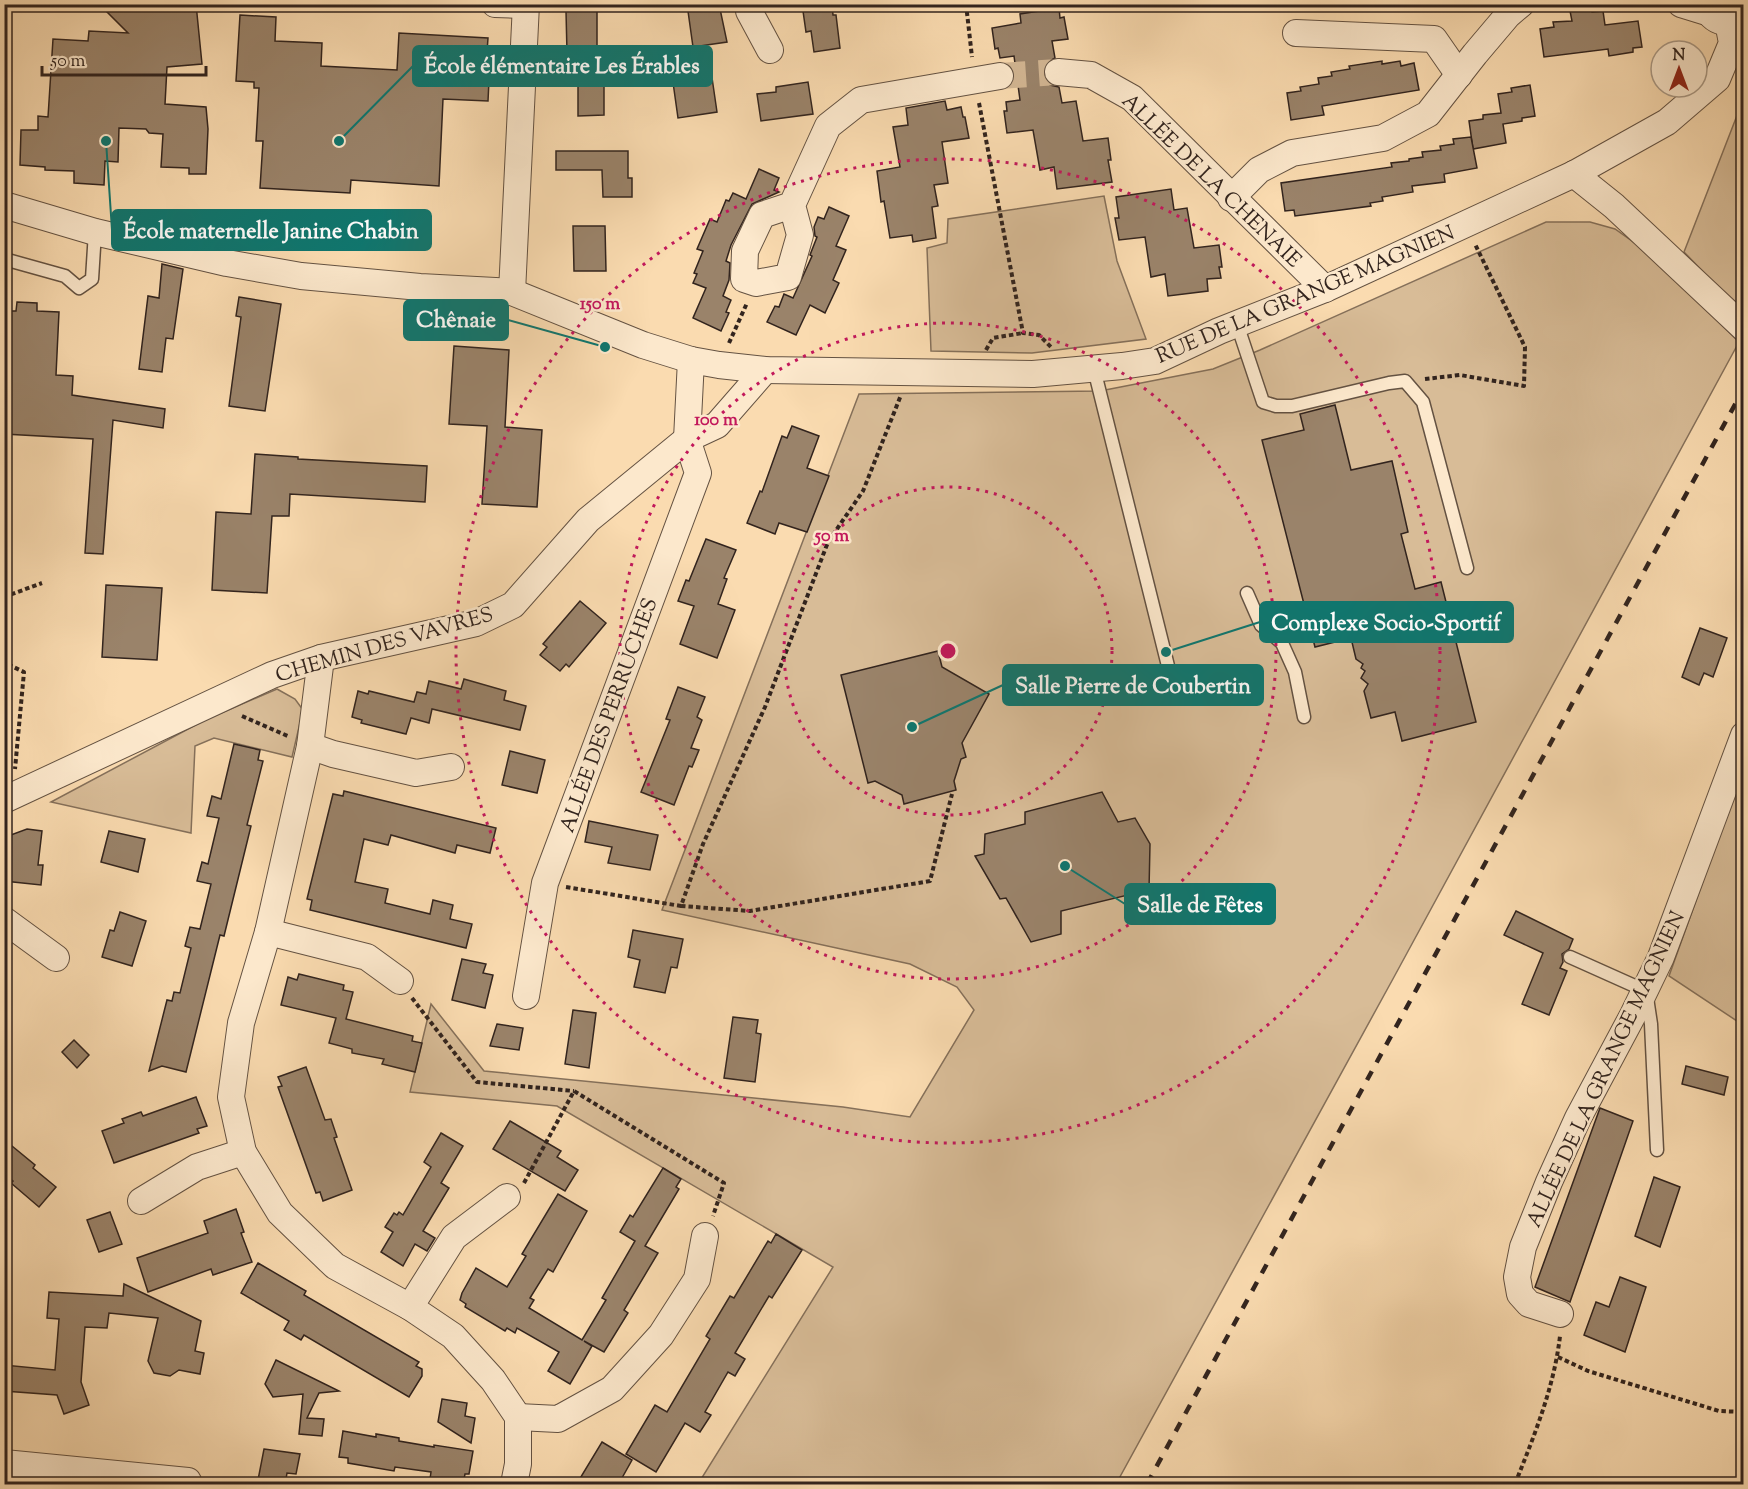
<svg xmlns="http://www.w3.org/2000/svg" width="1748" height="1489" viewBox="0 0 1748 1489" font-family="'Sorts Mill Goudy',serif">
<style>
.green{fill:#d8bc97;stroke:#85705a;stroke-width:1.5}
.building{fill:#9a836a;stroke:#32241e;stroke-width:1.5}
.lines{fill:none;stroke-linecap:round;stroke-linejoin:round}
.street-tunnel{stroke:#d2b693;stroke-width:26;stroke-dasharray:26 13;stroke-linecap:butt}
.lane-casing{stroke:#645242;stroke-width:15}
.street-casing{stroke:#645242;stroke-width:28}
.path{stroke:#32241e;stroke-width:4;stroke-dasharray:4.5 3;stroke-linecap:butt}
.lane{stroke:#fce8cc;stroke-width:12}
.street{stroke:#fce8cc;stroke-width:26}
.rail{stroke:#32241e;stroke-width:4.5;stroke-dasharray:10 10;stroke-linecap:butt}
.ring{fill:none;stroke:#c2185b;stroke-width:3;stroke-dasharray:3 6}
.labels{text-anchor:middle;stroke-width:5;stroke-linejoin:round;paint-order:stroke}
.street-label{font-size:21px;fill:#32241e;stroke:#fce8cc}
.centre{fill:#c2185b;stroke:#fce8cc;stroke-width:3}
.ring-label{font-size:18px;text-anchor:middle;font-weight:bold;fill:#c2185b;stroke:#fce8cc;stroke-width:5;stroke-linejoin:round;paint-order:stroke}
.leader{fill:none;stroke:#0f766e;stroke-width:2}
.callout-dot{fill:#0f766e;stroke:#fce8cc;stroke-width:2}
.callout{fill:#0f766e;stroke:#0f766e;stroke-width:2}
.callout-label{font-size:22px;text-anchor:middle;font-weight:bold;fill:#fff}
</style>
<rect width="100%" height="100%" fill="#fadbb0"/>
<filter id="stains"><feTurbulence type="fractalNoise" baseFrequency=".00333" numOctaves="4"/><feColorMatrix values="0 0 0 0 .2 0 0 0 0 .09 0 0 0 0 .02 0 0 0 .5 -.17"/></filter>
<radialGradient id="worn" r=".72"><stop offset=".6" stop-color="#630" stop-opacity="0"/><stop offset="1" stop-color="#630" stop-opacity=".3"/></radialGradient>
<!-- green -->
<g class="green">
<polygon points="1743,100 1743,313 1684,252"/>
<polygon points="1104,196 1117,261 1146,339 1032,353 931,351 927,248 947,243 948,219"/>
<polygon points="1546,222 1590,222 1615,229 1646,251 1739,342 1394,977 1116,1484 698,1484 833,1267 557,1106 410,1092 431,1004 484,1071 843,1107 910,1117 974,1010 957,987 910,964 662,910 859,394 1100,391 1213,369 1260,350"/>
<polygon points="277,689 295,699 303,710 292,757 214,738 195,746 191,833 51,802 205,720"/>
<polygon points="1743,769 1743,1025 1669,976"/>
</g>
<!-- building -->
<g class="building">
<polygon points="99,4 196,4 202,64 167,67 165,104 206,107 208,129 206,174 189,174 189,168 161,167 163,134 149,133 146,129 119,128 118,162 105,161 104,185 74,183 74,171 45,170 45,167 20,165 21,130 38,130 38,116 48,117 53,39 88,41 89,31 128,33"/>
<polygon points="687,4 719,4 727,42 693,47"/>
<polygon points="802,4 832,4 833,15 836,15 840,48 814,52 811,31 806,32"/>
<polygon points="1059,8 1060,18 1064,17 1068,39 1052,41 1055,58 1045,64 1043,70 1044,78 1050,85 1059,87 1062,103 1076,101 1083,141 1108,138 1111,160 1108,160 1112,182 1057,189 1054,167 1040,170 1033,130 1007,133 1004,111 1007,111 1006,102 1020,100 1014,56 1000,58 998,48 995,49 992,28 1021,23 1020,14"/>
<polygon points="1591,8 1592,12 1603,11 1605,25 1638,21 1642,47 1633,48 1633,52 1609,56 1608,49 1544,57 1540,29 1554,27 1553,22 1572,21 1570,11"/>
<polygon points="566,11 597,11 597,77 604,77 604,115 578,116 578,52 567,53"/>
<polygon points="240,15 276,17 275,41 322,43 321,66 397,70 399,33 488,38 485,80 489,80 488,101 443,99 439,186 351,180 350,193 260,188 263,141 256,141 259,88 254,88 254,82 236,81"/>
<polygon points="709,57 717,112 678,118 670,61"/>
<polygon points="1382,61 1382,64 1400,61 1401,66 1414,63 1419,90 1322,106 1324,115 1291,120 1287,93 1301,91 1300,87 1319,84 1318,78 1332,76 1331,72 1350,69 1349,66"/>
<polygon points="808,82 813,114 761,121 757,94 776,92 776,87"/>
<polygon points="1530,85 1535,116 1522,118 1522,121 1503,124 1506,143 1473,149 1469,121 1483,119 1483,115 1501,113 1498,94 1512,92 1511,88"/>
<polygon points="945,101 947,110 961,107 963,117 965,117 969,138 942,142 948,183 934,185 938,206 932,207 936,238 913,242 912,235 890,238 884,201 881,202 877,171 900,167 893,127 908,125 906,108"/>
<polygon points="1471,137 1477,168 1444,174 1445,182 1412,186 1413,192 1382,197 1383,201 1370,203 1371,206 1295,216 1294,210 1285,211 1281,183 1392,167 1391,163 1409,161 1409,159 1423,157 1422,152 1441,150 1440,146 1454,144 1453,139"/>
<polygon points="556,151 628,151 628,178 632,178 632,197 603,197 602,170 556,170"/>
<polygon points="759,169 779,178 774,190 779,192 752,204 731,245 726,261 730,263 729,280 723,296 731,300 726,312 729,313 721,331 693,318 706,288 693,283 697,274 694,273 703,251 697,249 710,219 717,222 726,200 729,201 733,193 746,199"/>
<polygon points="1171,189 1174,210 1187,208 1194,248 1219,245 1222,267 1219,267 1221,278 1207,279 1208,291 1168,296 1165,274 1151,277 1145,237 1119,240 1115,218 1119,218 1116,197"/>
<polygon points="829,207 849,216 836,246 846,250 833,280 839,283 825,313 810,305 796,335 767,322 775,306 779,307 784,294 793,298 812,256 810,255 817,237 815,236 814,227 818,217 824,219"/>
<polygon points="573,226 605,226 606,271 574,271"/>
<polygon points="162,264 183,269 173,339 166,338 162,372 139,369 148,296 159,298"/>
<polygon points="239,297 281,304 265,411 229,406 241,317 236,316"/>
<polygon points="17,302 37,303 37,311 59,312 56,375 73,376 72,395 165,409 163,428 113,420 103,554 85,553 93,439 4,434 4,311 16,311"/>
<polygon points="454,346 509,350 505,427 542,430 537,507 482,504 487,426 449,424"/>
<polygon points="1335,405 1351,470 1392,461 1408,532 1401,534 1415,589 1441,582 1476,722 1402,741 1395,712 1371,718 1364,691 1368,684 1361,678 1365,671 1361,668 1363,664 1356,659 1351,638 1315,647 1262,440 1304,430 1300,414"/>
<polygon points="792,426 819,436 807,468 829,476 807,532 779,523 775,534 747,523 760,491 762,492 782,436 787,438"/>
<polygon points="255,454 298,457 298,459 427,466 425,502 290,494 289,516 272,516 267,593 212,590 216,512 251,514"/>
<polygon points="706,539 736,550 724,578 727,579 718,604 735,610 717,658 680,644 694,606 678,601 686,580 689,581"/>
<polygon points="106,585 162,588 157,660 102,657"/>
<polygon points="580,601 606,623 569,667 566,664 560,671 540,655 547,647 543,644"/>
<polygon points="1700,628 1727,638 1713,677 1704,673 1699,685 1682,677"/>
<polygon points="938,651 942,667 989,694 962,743 966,757 961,759 954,781 956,790 904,804 902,795 875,781 868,783 841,675"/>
<polygon points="464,679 506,691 504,700 526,706 520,730 432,709 429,723 411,718 406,734 361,723 362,720 352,717 358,691 368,694 369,691 414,702 417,692 426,694 429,681 461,689"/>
<polygon points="678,687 705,697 697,717 702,720 691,748 699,750 692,767 689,766 674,805 641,792 670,720 666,719"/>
<polygon points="234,744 260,750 258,760 263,761 247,825 251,826 224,936 220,935 186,1072 162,1066 149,1071 167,1000 172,1001 174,992 180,993 191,948 185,946 190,927 200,929 211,884 197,881 202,862 208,864 219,818 207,816 212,796 221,799"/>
<polygon points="510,751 545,760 537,793 502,785"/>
<polygon points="344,791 496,828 490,853 457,845 455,853 391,835 388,845 364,839 355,882 388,889 385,903 430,914 433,900 453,905 450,919 472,924 466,948 310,910 312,900 307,899 333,794 343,796"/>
<polygon points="1102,792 1118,822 1135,818 1150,844 1149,890 1061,911 1061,934 1031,942 1006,898 1000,899 975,856 984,854 985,834 1025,824 1025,812"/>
<polygon points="589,821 658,835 650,870 608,863 612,847 585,842"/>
<polygon points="27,829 42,831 38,865 43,865 41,885 4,881 8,836"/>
<polygon points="109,831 145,839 138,872 101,862"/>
<polygon points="1516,911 1573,939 1569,949 1562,954 1563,962 1560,968 1567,971 1549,1015 1522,1004 1543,953 1504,935"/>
<polygon points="120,912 146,921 132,966 102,957 110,930 114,931"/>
<polygon points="633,930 683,939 677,968 671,967 665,993 634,987 640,960 628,957"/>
<polygon points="462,959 486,964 483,973 493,975 485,1008 452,1000"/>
<polygon points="299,974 344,985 343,990 353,992 346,1019 413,1036 412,1041 422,1043 415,1072 382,1064 384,1059 352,1053 352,1049 329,1043 336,1018 281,1005 288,977 297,980"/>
<polygon points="573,1010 596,1013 589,1068 565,1064"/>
<polygon points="733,1017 758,1020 756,1033 761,1034 755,1082 724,1078"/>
<polygon points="497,1024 523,1028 519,1050 490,1046"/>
<polygon points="74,1040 89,1055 77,1068 62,1052"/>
<polygon points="1686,1066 1728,1077 1724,1095 1682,1084"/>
<polygon points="306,1067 325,1120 331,1119 337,1137 334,1138 352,1190 323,1201 320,1192 316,1193 278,1087 282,1086 278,1077"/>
<polygon points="196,1097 207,1126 197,1129 199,1133 114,1163 102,1131 124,1123 122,1119 141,1112 143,1116"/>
<polygon points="1600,1108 1633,1121 1570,1302 1535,1287"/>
<polygon points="510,1121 561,1151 557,1157 578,1170 565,1191 493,1149"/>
<polygon points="441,1133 463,1146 441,1183 449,1188 423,1231 435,1238 427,1251 415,1244 403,1266 381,1252 393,1232 385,1227 394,1213 397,1215 399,1212 403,1215 431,1167 424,1162"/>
<polygon points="12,1146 35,1165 33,1168 56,1187 39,1207 11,1183 13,1181 4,1174 4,1154"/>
<polygon points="663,1168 681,1179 676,1187 679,1189 645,1246 658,1253 624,1310 628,1313 604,1352 584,1341 592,1346 570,1384 548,1371 559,1352 517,1328 515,1333 507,1328 505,1331 465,1307 466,1304 460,1300 462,1293 476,1268 507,1287 526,1256 522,1254 558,1194 587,1211 553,1272 548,1269 530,1298 534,1300 529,1308 582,1340 606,1300 602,1298 635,1241 620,1232 630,1215 633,1217"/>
<polygon points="1654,1177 1680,1187 1660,1247 1635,1236"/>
<polygon points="236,1209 244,1232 241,1233 252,1262 213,1275 211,1269 148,1292 137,1258 208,1233 204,1221"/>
<polygon points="110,1212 122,1244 99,1252 87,1220"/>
<polygon points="776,1234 802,1250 772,1298 769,1296 735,1353 745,1359 735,1376 728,1372 705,1412 711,1415 700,1432 685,1423 656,1472 626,1454 655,1405 667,1412 710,1339 706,1336 730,1296 734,1298 768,1241 771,1243"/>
<polygon points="258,1263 306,1291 304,1295 419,1362 416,1366 422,1369 422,1376 409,1397 304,1335 301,1340 284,1330 289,1321 241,1293"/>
<polygon points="1620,1277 1646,1287 1625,1352 1584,1335 1596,1302 1609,1307"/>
<polygon points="124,1284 201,1321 195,1351 204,1353 200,1374 179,1370 170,1376 154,1373 148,1361 158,1318 109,1313 107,1328 85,1327 81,1382 89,1405 64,1414 57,1395 4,1391 4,1365 55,1370 59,1319 47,1318 49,1292 123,1296"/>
<polygon points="276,1360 339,1391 319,1393 307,1418 324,1419 322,1436 299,1434 303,1394 273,1397 265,1384"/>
<polygon points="442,1399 467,1403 465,1416 475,1418 471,1443 438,1422"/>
<polygon points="343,1431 376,1437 376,1434 399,1438 399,1441 434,1447 434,1445 473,1451 469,1474 465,1474 463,1484 430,1479 431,1472 395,1467 394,1471 348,1463 348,1458 339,1457"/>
<polygon points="602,1442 632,1460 618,1485 576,1485"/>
<polygon points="264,1449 300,1454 296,1474 287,1473 285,1485 257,1485"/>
</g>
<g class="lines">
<!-- street-tunnel -->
<polyline class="street-tunnel" points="1000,76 1058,72"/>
<!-- lane casing -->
<g class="lane-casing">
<g id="lane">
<polyline points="4,259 65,276 79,288 92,279 95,232"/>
<polyline points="1237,324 1263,402 1276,406 1292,406 1389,383 1405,381 1423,402 1467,568"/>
<polyline points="1094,369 1174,690"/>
<polyline points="1247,593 1261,625 1282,643 1295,672 1304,717"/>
<polyline points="1570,957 1646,991 1651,1024 1657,1150"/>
</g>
</g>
<!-- street casing -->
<g class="street-casing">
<g id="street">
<polyline points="495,4 526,5"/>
<polyline points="748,4 749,11 770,50"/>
<polyline points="1681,4 1707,12"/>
<path d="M1705 4C1711 24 1733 29 1744 10"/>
<polyline points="1296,33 1434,39 1459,75"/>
<polyline points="1058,72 1091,75 1132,98 1325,289"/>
<polyline points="1574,174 1614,206 1744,328"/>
<polyline points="1231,198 1259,170 1292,153 1383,138 1428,114 1475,54 1508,15 1521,4"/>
<polyline points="4,205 95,232 227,263 301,276 420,287 512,292 643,345 691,360 719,365 765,370 1033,374 1122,366 1155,361 1219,331 1325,289 1574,174 1667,122 1717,79 1732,43 1728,22"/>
<polyline points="792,205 800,235 788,277 756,283 744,279 745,251 762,215 792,205 828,126 861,100 1000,76"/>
<polyline points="512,292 526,4"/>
<polyline points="321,658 310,746 268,932 241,1023 231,1097 243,1152 280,1213 335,1266 410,1307 453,1336 493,1380 518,1417 518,1464 514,1484"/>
<polyline points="310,746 333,754 416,773 451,767"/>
<polyline points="4,800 272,675 321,658 476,623 513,605 588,520 687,439 717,425 765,370"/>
<polyline points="4,920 56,958"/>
<polyline points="268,932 367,957 400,981"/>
<polyline points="526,996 545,883 698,473 687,439 691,360"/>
<polyline points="141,1201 197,1167 243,1152"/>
<polyline points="410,1307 454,1237 507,1197"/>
<polyline points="1560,1314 1529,1304 1520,1294 1517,1277 1523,1247 1549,1182 1578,1118 1633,1015 1661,957 1744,735"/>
<polyline points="518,1417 558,1419 612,1389 661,1335 697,1279 705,1236"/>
<polyline points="4,1463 188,1481"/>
</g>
</g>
<!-- path -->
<g class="path">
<polyline points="966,4 972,57"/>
<polyline points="979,103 1023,333 1039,335 1052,348"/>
<polyline points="729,343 747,303"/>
<polyline points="986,350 993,338 1023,333"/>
<polyline points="1425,379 1460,375 1524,386 1525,347 1475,244"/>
<polyline points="4,597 42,583"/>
<polyline points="4,659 5,663 24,672 15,769"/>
<polyline points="242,716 290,737"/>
<polyline points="566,887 681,906 703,844 765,707 828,542 863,491 901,395"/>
<polyline points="681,906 750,911 930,881 952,794"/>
<polyline points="412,998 477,1082 574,1091"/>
<polyline points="524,1183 574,1091 724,1183 713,1216"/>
<polyline points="1558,1357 1588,1371 1719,1411 1744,1412"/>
<path d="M1515 1484C1534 1436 1554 1388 1560 1336"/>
</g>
<!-- lane -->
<use href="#lane" class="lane"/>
<!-- street -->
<use href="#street" class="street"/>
<!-- rail -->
<polyline class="rail" points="1147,1484 1744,388"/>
</g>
<!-- distance rings -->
<g class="ring">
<circle cx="948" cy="651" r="164"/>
<circle cx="948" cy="651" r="328"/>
<circle cx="948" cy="651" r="492"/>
</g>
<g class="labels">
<!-- street labels -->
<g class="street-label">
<text transform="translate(1212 180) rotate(44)" y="7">ALLÉE DE LA CHENAIE</text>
<text transform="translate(1305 294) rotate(-23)" y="7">RUE DE LA GRANGE MAGNIEN</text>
<text transform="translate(384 644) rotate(-16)" y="7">CHEMIN DES VAVRES</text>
<text transform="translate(608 715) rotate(-70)" y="7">ALLÉE DES PERRUCHES</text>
<text transform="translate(1605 1069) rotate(-65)" y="7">ALLÉE DE LA GRANGE MAGNIEN</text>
</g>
</g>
<circle cx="948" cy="651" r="9" class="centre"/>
<g class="ring-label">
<text x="600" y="309">150 m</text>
<text x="716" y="425">100 m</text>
<text x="832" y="541">50 m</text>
</g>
<!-- callouts -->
<path class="leader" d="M339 141L413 66M106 141L112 230M605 347L508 320M1166 652L1260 622M912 727L1003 685M1065 866L1125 904"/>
<g class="callout-dot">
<circle cx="339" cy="141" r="6"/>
<circle cx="106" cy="141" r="6"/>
<circle cx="605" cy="347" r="6"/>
<circle cx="1166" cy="652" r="6"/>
<circle cx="912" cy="727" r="6"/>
<circle cx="1065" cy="866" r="6"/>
</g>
<g class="callout">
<rect x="413" y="46" width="299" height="40" rx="6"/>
<rect x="112" y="210" width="319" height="40" rx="6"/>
<rect x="404" y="300" width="104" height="40" rx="6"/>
<rect x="1260" y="602" width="253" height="40" rx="6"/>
<rect x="1003" y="665" width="260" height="40" rx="6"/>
<rect x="1125" y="884" width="150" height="40" rx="6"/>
</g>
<g class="callout-label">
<text x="562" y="73">École élémentaire Les Érables</text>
<text x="271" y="238">École maternelle Janine Chabin</text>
<text x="456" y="327">Chênaie</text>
<text x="1386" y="630">Complexe Socio-Sportif</text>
<text x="1133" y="693">Salle Pierre de Coubertin</text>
<text x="1200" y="912">Salle de Fêtes</text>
</g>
<!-- margin -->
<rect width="1748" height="1489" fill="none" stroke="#fadbb0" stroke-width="24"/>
<rect x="6" y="6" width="1736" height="1477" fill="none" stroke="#32241e" stroke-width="3"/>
<rect x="12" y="12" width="1724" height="1465" fill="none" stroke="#32241e" stroke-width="1.5"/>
<!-- north arrow -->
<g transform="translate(1679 69)"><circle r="28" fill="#fce8cc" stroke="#ab9a86" stroke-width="1.5"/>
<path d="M0-4.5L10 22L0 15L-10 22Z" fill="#8f2418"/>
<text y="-9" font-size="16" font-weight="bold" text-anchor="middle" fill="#32241e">N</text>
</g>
<!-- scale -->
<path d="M42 66v9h164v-9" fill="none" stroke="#32241e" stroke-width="3"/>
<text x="51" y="66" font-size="18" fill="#32241e" stroke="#fce8cc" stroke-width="4.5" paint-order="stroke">50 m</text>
<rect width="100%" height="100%" filter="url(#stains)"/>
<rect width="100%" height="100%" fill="url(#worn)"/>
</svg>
